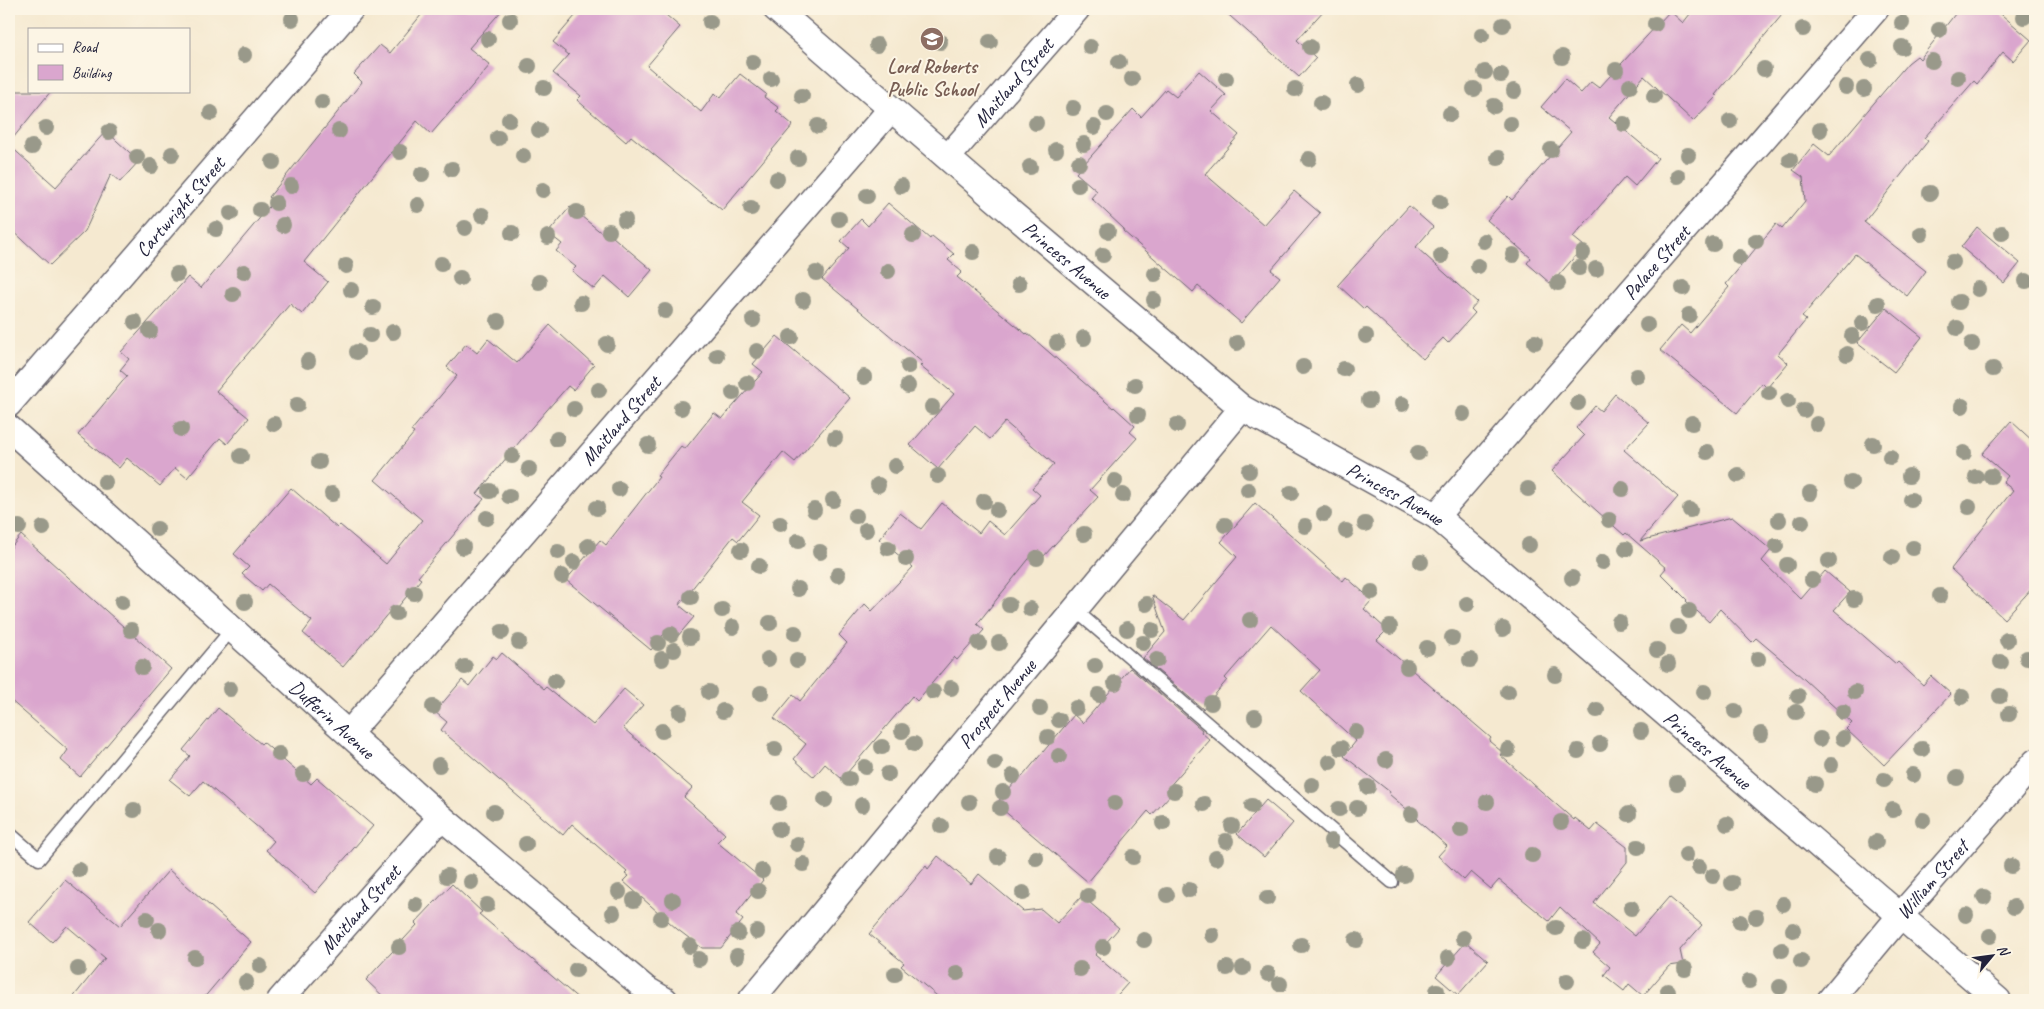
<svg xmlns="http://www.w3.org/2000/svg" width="2044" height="1009" viewBox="0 0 2044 1009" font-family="Caveat,sans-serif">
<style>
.building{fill:#daa6ce}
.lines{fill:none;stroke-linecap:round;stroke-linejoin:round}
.lane-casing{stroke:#6c686f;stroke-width:15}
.street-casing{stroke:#6c686f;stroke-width:28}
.lane{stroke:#fff;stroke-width:12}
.street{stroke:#fff;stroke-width:25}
.tree{fill:#99998a}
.labels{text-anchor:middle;stroke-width:4;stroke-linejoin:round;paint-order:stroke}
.education-label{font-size:20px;font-weight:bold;fill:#785e54;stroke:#fcf5e5}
.street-label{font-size:20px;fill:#22223b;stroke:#fcf5e5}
</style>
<rect width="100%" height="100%" fill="#fcf5e5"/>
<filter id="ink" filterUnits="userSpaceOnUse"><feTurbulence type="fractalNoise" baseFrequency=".02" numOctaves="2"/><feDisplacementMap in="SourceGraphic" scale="10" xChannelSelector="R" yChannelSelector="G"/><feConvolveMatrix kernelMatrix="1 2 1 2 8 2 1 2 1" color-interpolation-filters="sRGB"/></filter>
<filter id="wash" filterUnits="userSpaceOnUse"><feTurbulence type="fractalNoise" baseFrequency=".0096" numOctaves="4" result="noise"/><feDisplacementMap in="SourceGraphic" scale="20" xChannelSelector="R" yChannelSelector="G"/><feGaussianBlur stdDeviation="1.12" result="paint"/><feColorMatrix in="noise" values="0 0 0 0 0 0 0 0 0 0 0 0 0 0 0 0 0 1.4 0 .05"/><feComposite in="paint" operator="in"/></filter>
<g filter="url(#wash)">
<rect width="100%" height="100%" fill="#f5e9d0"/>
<g id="blocks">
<!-- building -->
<g class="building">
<polygon points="426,9 503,9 469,48 490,65 431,134 417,121 304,262 328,282 302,314 290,304 216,391 249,418 227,444 220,438 187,478 175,468 160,486 127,458 119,468 78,435 127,376 120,370 129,359 121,352 188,277 201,288 274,201 269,197 362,82 354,74 380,45 390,53"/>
<polygon points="581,9 659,9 680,27 647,66 701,112 715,93 720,98 740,74 766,94 764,97 779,108 776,111 793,125 722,210 631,136 626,142 577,100 581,96 553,73 569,55 553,42"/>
<polygon points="1222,9 1325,9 1297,40 1316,58 1299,77"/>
<polygon points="1694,9 1787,9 1715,95 1717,96 1693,121 1644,76 1609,117 1658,158 1635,186 1625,177 1573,237 1584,246 1551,284 1527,263 1531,258 1487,220 1508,196 1512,200 1571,132 1541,107 1565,79 1581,93 1591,82 1599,88 1670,11 1683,23"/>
<polygon points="1959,9 1995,9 2031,40 2013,61 2003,52 1977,84 1974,81 1924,138 1928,141 1864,222 1926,271 1907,296 1855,254 1802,317 1806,320 1778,354 1788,363 1767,388 1762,383 1737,413 1660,350 1681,325 1690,333 1729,287 1726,284 1776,224 1782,229 1805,201 1803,177 1793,170 1814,144 1829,156 1908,63 1917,56 1920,59"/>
<polygon points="1199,71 1226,95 1211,111 1239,135 1205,174 1264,225 1294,191 1320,213 1271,270 1280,277 1241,323 1198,286 1193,292 1123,231 1124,229 1091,198 1097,191 1076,173 1133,109 1141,117 1166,89 1176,97"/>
<polygon points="9,91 51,91 9,143"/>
<polygon points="106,131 139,161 120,182 111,174 85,231 50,265 9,227 9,145 56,187"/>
<polygon points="888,203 930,239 932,236 954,254 948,260 962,272 957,277 1026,334 1027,333 1113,408 1114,407 1135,426 1130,432 1137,438 1090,490 1098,497 1043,557 1036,550 977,624 984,630 957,660 954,657 917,701 912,696 842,779 825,764 814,777 794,759 806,744 774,718 793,695 800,701 847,643 839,635 865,604 872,611 913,567 879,539 900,513 921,529 942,503 979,533 988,521 1005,535 1040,495 1032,488 1054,464 1005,422 990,439 975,426 938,469 910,445 954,394 920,366 923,363 822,279 849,248 841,241 861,219 868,226"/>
<polygon points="1409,206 1433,227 1416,247 1477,302 1471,309 1475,313 1448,343 1443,338 1423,359 1366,307 1364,309 1338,285"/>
<polygon points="570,207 603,234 606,231 652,270 629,297 605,276 594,289 572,271 576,267 556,251 562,244 548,233"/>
<polygon points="1977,227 2020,263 2004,283 1961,247"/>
<polygon points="1886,308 1922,337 1894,372 1857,343"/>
<polygon points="550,325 594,365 573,390 568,386 525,435 477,494 484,499 418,577 421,579 393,613 390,611 343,667 303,633 312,621 268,584 262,591 242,574 249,567 234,554 291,488 337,528 340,525 386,564 422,520 375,480 414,433 411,431 457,376 447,367 466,344 477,353 488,339 517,363"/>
<polygon points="777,336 850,398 795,462 783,452 742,502 759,515 738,541 733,537 679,605 694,617 677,637 668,629 651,650 566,580 600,540 606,545 659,477 657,476 681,446 685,449 714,413 722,419 763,372 753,364"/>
<polygon points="1615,394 1649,423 1624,450 1678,497 1640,541 1732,517 1771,550 1762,561 1801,599 1825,571 1850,592 1834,610 1896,664 1898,662 1923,685 1931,676 1951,694 1884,765 1846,729 1852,723 1794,670 1756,638 1752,642 1720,609 1709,622 1686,601 1687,600 1661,574 1666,568 1626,533 1624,535 1552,471 1584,436 1576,428 1595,406 1601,411"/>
<polygon points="2011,421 2035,443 2035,585 2004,619 1951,569 2013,490 2003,482 2008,476 1982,454"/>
<polygon points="1255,503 1343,581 1346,577 1372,600 1364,609 1387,630 1377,640 1491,738 1489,741 1502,752 1500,755 1574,820 1575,818 1591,831 1597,824 1627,847 1627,862 1594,903 1635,936 1669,897 1702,925 1680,950 1683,964 1669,966 1643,996 1629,984 1624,991 1604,975 1610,967 1593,952 1600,944 1560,907 1549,921 1499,880 1491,889 1471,872 1464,880 1438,856 1447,846 1417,820 1418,819 1389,794 1390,792 1344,756 1356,741 1301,691 1320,670 1271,625 1225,678 1227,680 1203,709 1143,658 1165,632 1152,595 1184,620 1237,557 1221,542"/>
<polygon points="21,535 171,669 80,777 61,760 68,750 9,699 9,550"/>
<polygon points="502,653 544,689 546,687 593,725 624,689 643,705 623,728 692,788 684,797 725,834 717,842 763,880 736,914 743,920 721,948 702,948 677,929 623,881 628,876 625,874 627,872 572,824 563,835 441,730 447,722 435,712 462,680 469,686 493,656 497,659"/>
<polygon points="1130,668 1202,730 1201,732 1210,740 1167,789 1172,793 1152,815 1148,811 1088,882 996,804 1020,776 1022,777 1074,715 1083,723"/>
<polygon points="218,708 261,744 263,742 311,784 317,778 373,826 315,893 266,850 274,841 203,781 190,796 170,780 190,756 183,750"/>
<polygon points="1266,800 1293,823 1264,857 1237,834"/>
<polygon points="938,856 971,884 979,874 1023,911 1041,909 1057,923 1082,896 1119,928 1095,955 1128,983 1113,1000 942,1000 901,966 904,963 869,934 926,866 928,869"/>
<polygon points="169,870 251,942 202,1000 71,1000 105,958 67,926 52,942 29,922 65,880 120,926"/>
<polygon points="452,884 482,912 479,914 580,1000 387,1000 366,980 417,925 415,923"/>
<polygon points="1466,942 1488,961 1458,995 1436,976"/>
</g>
</g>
</g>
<g filter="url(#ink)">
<use href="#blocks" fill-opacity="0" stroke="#6c686f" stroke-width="1"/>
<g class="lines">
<!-- lane casing -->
<g class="lane-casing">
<g id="lane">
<polyline points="1075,610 1392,882"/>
<polyline points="9,833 39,859 232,629"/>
</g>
</g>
<!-- street casing -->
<g class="street-casing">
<g id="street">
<path id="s1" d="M776 9 994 198 1242 408 1436 516 1998 1000"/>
<path id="s2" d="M948 157 1077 9"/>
<path id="s3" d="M9 404 351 9"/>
<path id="s4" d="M9 428 441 817 646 989 665 1000"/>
<path id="s5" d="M1436 516 1876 9"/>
<path id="s6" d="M349 733 891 109"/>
<path id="s7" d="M280 1000 441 817"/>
<path id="s8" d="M751 1000 1242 408"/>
<path id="s9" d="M1830 1000 1900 916 2035 762"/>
</g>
</g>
<!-- lane -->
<use href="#lane" class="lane"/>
<!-- street -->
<use href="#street" class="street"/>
</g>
<!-- trees -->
<g class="tree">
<circle cx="2024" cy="17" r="8"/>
<circle cx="292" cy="19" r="8"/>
<circle cx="510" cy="20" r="8"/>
<circle cx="710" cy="22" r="8"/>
<circle cx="1902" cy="23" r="8"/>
<circle cx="1655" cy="24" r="8"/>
<circle cx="1503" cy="25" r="8"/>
<circle cx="1803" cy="29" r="8"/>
<circle cx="1939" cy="30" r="8"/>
<circle cx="1482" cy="35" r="8"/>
<circle cx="488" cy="39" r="8"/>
<circle cx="940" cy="42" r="8"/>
<circle cx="990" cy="42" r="8"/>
<circle cx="877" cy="45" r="8"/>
<circle cx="1090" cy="47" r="8"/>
<circle cx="1310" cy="47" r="8"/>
<circle cx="1902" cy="47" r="8"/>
<circle cx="244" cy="55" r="8"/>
<circle cx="1562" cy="57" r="8"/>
<circle cx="1870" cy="60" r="8"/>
<circle cx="1932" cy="61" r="8"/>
<circle cx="753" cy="62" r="8"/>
<circle cx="1119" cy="62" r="8"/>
<circle cx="529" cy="66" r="8"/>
<circle cx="1764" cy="69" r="8"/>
<circle cx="1616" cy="70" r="8"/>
<circle cx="1485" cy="72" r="8"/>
<circle cx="1501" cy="75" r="8"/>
<circle cx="1958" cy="78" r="8"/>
<circle cx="771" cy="79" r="8"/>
<circle cx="1132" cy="79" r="8"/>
<circle cx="1226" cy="79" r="8"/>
<circle cx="1358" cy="85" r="8"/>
<circle cx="1630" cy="86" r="8"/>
<circle cx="1846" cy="87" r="8"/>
<circle cx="544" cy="88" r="8"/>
<circle cx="1295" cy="89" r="8"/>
<circle cx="1474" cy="89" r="8"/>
<circle cx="1864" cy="89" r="8"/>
<circle cx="1514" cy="91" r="8"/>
<circle cx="802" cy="96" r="8"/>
<circle cx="1654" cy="96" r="8"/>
<circle cx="322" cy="102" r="8"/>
<circle cx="1321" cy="103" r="8"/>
<circle cx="1494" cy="106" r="8"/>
<circle cx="1073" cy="108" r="8"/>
<circle cx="211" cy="113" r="8"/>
<circle cx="1107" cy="114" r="8"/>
<circle cx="1450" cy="114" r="8"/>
<circle cx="509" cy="120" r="8"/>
<circle cx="1730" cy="121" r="8"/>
<circle cx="1036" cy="123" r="8"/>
<circle cx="1510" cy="124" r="8"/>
<circle cx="1624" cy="124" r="8"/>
<circle cx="818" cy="126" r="8"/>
<circle cx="1094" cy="127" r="8"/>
<circle cx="46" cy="128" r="8"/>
<circle cx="539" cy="130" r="8"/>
<circle cx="1820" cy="130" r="8"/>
<circle cx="339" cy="131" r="8"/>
<circle cx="109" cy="132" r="8"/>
<circle cx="498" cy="138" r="8"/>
<circle cx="1084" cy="144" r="8"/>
<circle cx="32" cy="147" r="8"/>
<circle cx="1056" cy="150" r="8"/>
<circle cx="1551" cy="150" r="8"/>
<circle cx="400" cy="152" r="8"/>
<circle cx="172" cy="154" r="8"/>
<circle cx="1688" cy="155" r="8"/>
<circle cx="523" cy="156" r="8"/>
<circle cx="137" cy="157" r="8"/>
<circle cx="798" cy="158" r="8"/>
<circle cx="1498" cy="158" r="8"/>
<circle cx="1309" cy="159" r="8"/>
<circle cx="1790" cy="160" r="8"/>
<circle cx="273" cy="162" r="8"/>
<circle cx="1079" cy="163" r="8"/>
<circle cx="151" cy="166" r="8"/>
<circle cx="1030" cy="167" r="8"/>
<circle cx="452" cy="169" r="8"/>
<circle cx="422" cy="174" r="8"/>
<circle cx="1678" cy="176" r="8"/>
<circle cx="777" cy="179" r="8"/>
<circle cx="1078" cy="185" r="8"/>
<circle cx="291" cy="186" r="8"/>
<circle cx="901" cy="186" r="8"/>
<circle cx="543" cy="190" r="8"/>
<circle cx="1930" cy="193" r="8"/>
<circle cx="867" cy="196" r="8"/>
<circle cx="1440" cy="202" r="8"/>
<circle cx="276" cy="203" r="8"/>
<circle cx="418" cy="205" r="8"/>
<circle cx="751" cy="208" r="8"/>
<circle cx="260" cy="210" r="8"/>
<circle cx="577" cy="212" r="8"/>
<circle cx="231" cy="213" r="8"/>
<circle cx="482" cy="215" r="8"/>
<circle cx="839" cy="219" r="8"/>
<circle cx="625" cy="220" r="8"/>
<circle cx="283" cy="225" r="8"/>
<circle cx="465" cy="228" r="8"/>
<circle cx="216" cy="229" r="8"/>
<circle cx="609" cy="231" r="8"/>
<circle cx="1108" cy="231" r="8"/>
<circle cx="512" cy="233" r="8"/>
<circle cx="2002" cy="233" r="8"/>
<circle cx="1921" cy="234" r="8"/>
<circle cx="913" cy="235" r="8"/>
<circle cx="548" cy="237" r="8"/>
<circle cx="1484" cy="241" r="8"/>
<circle cx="1756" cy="241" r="8"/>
<circle cx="1713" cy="244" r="8"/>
<circle cx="973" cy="252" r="8"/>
<circle cx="1583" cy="253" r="8"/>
<circle cx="1103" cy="255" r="8"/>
<circle cx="1513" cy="255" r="8"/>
<circle cx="1441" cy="256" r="8"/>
<circle cx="1739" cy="257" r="8"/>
<circle cx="1953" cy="262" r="8"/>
<circle cx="441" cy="264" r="8"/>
<circle cx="346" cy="266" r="8"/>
<circle cx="1478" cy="266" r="8"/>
<circle cx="1579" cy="268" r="8"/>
<circle cx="1596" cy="269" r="8"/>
<circle cx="888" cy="271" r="8"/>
<circle cx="244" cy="272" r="8"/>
<circle cx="816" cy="273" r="8"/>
<circle cx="177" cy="274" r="8"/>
<circle cx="1155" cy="274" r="8"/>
<circle cx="460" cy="278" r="8"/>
<circle cx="2026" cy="281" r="8"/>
<circle cx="539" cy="282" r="8"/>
<circle cx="1558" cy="283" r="8"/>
<circle cx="1019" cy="284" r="8"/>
<circle cx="1683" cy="288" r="8"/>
<circle cx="1978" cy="289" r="8"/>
<circle cx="351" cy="290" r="8"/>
<circle cx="233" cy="294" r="8"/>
<circle cx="803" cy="300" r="8"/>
<circle cx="1154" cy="300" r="8"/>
<circle cx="1959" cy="302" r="8"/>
<circle cx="581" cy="303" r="8"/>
<circle cx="1878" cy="304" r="8"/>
<circle cx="373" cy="307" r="8"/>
<circle cx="665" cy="311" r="8"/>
<circle cx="1689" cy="315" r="8"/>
<circle cx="753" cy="320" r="8"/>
<circle cx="498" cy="321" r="8"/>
<circle cx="135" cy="322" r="8"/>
<circle cx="1862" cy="323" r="8"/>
<circle cx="1647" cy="325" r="8"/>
<circle cx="1957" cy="328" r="8"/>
<circle cx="150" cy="331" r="8"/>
<circle cx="393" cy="332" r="8"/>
<circle cx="370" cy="335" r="8"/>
<circle cx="1366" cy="336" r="8"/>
<circle cx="1852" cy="336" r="8"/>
<circle cx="791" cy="337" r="8"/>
<circle cx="1084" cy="338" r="8"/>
<circle cx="1535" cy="342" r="8"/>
<circle cx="1057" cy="343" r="8"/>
<circle cx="1237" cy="343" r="8"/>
<circle cx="607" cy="344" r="8"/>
<circle cx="1972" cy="344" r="8"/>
<circle cx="757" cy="351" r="8"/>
<circle cx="357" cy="352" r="8"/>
<circle cx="1847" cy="354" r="8"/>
<circle cx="717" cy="356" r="8"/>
<circle cx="308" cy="361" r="8"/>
<circle cx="908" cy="366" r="8"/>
<circle cx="1303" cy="367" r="8"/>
<circle cx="1344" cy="369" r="8"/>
<circle cx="1993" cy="369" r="8"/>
<circle cx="1637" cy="376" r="8"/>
<circle cx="864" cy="377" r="8"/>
<circle cx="747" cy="383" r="8"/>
<circle cx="1135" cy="385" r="8"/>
<circle cx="908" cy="386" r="8"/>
<circle cx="599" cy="390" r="8"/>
<circle cx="733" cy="393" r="8"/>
<circle cx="1769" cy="393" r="8"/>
<circle cx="1369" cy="400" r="8"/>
<circle cx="1788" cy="401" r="8"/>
<circle cx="1578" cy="403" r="8"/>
<circle cx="1402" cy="404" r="8"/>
<circle cx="297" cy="405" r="8"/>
<circle cx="1962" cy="406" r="8"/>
<circle cx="932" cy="407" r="8"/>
<circle cx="681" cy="408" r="8"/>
<circle cx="574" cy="409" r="8"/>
<circle cx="1804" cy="410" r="8"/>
<circle cx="1463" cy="414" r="8"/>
<circle cx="1138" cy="415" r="8"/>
<circle cx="1692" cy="423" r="8"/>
<circle cx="274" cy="424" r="8"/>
<circle cx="1817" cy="424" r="8"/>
<circle cx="1177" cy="425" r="8"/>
<circle cx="181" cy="429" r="8"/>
<circle cx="835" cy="438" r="8"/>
<circle cx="557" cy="439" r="8"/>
<circle cx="1873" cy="444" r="8"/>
<circle cx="648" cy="445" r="8"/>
<circle cx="1707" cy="452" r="8"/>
<circle cx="1418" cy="453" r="8"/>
<circle cx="1964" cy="453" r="8"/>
<circle cx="241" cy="456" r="8"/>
<circle cx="512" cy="456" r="8"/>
<circle cx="1890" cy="457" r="8"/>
<circle cx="319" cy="462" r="8"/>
<circle cx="895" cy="466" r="8"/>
<circle cx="529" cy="469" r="8"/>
<circle cx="1249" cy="471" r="8"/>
<circle cx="1738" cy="475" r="8"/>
<circle cx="938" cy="476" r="8"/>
<circle cx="1909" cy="476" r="8"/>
<circle cx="1991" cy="476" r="8"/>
<circle cx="1976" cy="477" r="8"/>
<circle cx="1115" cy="481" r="8"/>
<circle cx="105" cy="482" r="8"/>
<circle cx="1851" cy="482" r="8"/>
<circle cx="878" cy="485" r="8"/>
<circle cx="619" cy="489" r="8"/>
<circle cx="1528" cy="489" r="8"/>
<circle cx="1622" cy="489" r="8"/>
<circle cx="1248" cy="490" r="8"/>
<circle cx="490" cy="491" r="8"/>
<circle cx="1291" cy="493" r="8"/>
<circle cx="1810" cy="493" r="8"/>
<circle cx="332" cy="494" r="8"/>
<circle cx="1123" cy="495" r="8"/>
<circle cx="509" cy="496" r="8"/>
<circle cx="833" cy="500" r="8"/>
<circle cx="1911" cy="500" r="8"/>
<circle cx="984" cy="501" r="8"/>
<circle cx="1969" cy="507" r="8"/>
<circle cx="597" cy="508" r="8"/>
<circle cx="814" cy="510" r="8"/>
<circle cx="997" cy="510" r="8"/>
<circle cx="1690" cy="510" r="8"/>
<circle cx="1324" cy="514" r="8"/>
<circle cx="856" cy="516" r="8"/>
<circle cx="487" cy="518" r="8"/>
<circle cx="1609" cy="520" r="8"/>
<circle cx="1779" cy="520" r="8"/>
<circle cx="1802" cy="522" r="8"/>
<circle cx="780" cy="524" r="8"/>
<circle cx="1365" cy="524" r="8"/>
<circle cx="1225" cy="525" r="8"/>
<circle cx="1305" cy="526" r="8"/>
<circle cx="19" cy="527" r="8"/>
<circle cx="43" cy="528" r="8"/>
<circle cx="157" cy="529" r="8"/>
<circle cx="866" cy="530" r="8"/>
<circle cx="1346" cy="531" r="8"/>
<circle cx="1084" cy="534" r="8"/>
<circle cx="798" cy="541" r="8"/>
<circle cx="1529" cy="545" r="8"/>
<circle cx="588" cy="546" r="8"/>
<circle cx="1776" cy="546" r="8"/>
<circle cx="463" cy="547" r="8"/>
<circle cx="888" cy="548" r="8"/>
<circle cx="1913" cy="548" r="8"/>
<circle cx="1626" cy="549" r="8"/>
<circle cx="741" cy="550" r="8"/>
<circle cx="558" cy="552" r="8"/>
<circle cx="820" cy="552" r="8"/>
<circle cx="1892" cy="557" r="8"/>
<circle cx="1037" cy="558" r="8"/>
<circle cx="906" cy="559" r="8"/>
<circle cx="1829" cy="561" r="8"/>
<circle cx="574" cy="562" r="8"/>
<circle cx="1421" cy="562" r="8"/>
<circle cx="1603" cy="562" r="8"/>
<circle cx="1787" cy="565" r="8"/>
<circle cx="759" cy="566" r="8"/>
<circle cx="838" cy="575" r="8"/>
<circle cx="562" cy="576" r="8"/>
<circle cx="1572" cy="578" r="8"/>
<circle cx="1812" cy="580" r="8"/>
<circle cx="798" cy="589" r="8"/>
<circle cx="1372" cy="592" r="8"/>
<circle cx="414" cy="593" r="8"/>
<circle cx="1940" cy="596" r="8"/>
<circle cx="691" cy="597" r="8"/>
<circle cx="1854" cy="599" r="8"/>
<circle cx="122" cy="602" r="8"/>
<circle cx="245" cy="602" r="8"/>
<circle cx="1146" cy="604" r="8"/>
<circle cx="1467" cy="604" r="8"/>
<circle cx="1009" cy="605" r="8"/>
<circle cx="1030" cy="609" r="8"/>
<circle cx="722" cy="610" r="8"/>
<circle cx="1689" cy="611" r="8"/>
<circle cx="396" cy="613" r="8"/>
<circle cx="1250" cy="620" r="8"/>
<circle cx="1619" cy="622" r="8"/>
<circle cx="770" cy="623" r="8"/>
<circle cx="733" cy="627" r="8"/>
<circle cx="1390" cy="627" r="8"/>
<circle cx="1678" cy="627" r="8"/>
<circle cx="1127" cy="629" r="8"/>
<circle cx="1503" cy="629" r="8"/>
<circle cx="131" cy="630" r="8"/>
<circle cx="1152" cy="630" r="8"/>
<circle cx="502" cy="632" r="8"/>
<circle cx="795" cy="633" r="8"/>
<circle cx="671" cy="634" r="8"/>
<circle cx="690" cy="637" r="8"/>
<circle cx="1452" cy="638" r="8"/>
<circle cx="2007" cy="640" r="8"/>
<circle cx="519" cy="642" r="8"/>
<circle cx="658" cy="643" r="8"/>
<circle cx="979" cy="643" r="8"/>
<circle cx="999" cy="643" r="8"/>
<circle cx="1143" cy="643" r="8"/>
<circle cx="1427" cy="648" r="8"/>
<circle cx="674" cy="650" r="8"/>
<circle cx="1657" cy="650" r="8"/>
<circle cx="2027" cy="658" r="8"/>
<circle cx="662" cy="659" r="8"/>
<circle cx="768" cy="659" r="8"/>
<circle cx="1758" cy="659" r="8"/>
<circle cx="797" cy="660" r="8"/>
<circle cx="1157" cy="660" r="8"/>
<circle cx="1470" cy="660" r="8"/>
<circle cx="2001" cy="662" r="8"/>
<circle cx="1668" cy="664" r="8"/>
<circle cx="1095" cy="666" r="8"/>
<circle cx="142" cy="667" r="8"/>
<circle cx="465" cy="667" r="8"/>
<circle cx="1407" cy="667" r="8"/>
<circle cx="1555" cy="675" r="8"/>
<circle cx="555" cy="681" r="8"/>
<circle cx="1115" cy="683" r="8"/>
<circle cx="951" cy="688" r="8"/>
<circle cx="230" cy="689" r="8"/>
<circle cx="709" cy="692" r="8"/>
<circle cx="933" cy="692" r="8"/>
<circle cx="1508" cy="692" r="8"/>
<circle cx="1704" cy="692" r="8"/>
<circle cx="1855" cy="692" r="8"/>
<circle cx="761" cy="693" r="8"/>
<circle cx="1099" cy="695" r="8"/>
<circle cx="1798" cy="696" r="8"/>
<circle cx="2000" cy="696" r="8"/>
<circle cx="1962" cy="697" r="8"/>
<circle cx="1211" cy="703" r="8"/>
<circle cx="433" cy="707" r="8"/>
<circle cx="1040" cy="708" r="8"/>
<circle cx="1076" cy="708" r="8"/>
<circle cx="1597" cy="710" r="8"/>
<circle cx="723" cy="711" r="8"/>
<circle cx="1735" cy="711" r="8"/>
<circle cx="680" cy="712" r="8"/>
<circle cx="1796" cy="712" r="8"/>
<circle cx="1843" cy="712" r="8"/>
<circle cx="2009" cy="714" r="8"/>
<circle cx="1255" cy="717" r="8"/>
<circle cx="1059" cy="720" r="8"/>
<circle cx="662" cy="731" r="8"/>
<circle cx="902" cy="731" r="8"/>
<circle cx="1641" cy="731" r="8"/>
<circle cx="1356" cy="732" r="8"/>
<circle cx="1761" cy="734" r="8"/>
<circle cx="1048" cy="737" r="8"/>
<circle cx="1843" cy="738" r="8"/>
<circle cx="1820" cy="739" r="8"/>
<circle cx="914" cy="744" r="8"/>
<circle cx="1600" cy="744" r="8"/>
<circle cx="882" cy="747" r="8"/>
<circle cx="1341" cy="748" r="8"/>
<circle cx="775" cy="749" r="8"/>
<circle cx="1922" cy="749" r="8"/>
<circle cx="1508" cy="750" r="8"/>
<circle cx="1578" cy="751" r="8"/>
<circle cx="279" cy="754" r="8"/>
<circle cx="1059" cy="756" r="8"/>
<circle cx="1386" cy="760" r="8"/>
<circle cx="1330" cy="762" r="8"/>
<circle cx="995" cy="763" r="8"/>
<circle cx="439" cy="765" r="8"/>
<circle cx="1831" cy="765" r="8"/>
<circle cx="865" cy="767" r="8"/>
<circle cx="303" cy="774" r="8"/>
<circle cx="888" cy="774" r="8"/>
<circle cx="1913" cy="775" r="8"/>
<circle cx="1013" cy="776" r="8"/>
<circle cx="1957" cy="778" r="8"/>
<circle cx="849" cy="779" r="8"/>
<circle cx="1884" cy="780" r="8"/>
<circle cx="1677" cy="783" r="8"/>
<circle cx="1815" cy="784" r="8"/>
<circle cx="1312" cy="785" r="8"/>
<circle cx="1368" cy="787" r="8"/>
<circle cx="1174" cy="791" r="8"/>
<circle cx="1003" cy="792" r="8"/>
<circle cx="825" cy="800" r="8"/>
<circle cx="969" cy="802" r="8"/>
<circle cx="1487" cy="802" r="8"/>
<circle cx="779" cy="803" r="8"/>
<circle cx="1115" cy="803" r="8"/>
<circle cx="1204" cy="804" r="8"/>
<circle cx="862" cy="805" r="8"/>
<circle cx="1252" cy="806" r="8"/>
<circle cx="1000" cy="808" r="8"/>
<circle cx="1357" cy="808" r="8"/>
<circle cx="1339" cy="809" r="8"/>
<circle cx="134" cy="810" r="8"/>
<circle cx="1893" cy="810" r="8"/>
<circle cx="494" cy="812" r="8"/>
<circle cx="1411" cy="814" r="8"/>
<circle cx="1629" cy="814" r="8"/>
<circle cx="1923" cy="820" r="8"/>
<circle cx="1561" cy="822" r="8"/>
<circle cx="1163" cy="823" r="8"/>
<circle cx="1727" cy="824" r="8"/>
<circle cx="941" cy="826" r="8"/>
<circle cx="1232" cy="826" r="8"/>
<circle cx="779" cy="829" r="8"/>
<circle cx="1461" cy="830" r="8"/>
<circle cx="1226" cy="841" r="8"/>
<circle cx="1331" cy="841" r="8"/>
<circle cx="1876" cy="842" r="8"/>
<circle cx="526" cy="844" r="8"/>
<circle cx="797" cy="844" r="8"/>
<circle cx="1638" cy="847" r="8"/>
<circle cx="1532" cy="855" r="8"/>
<circle cx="1686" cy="855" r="8"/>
<circle cx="998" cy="857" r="8"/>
<circle cx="1133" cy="857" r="8"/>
<circle cx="1036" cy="858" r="8"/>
<circle cx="1216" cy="858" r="8"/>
<circle cx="803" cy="864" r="8"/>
<circle cx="2011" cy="866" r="8"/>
<circle cx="1699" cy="867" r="8"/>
<circle cx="79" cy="870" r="8"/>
<circle cx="762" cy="871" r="8"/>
<circle cx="1404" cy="875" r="8"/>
<circle cx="447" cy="876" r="8"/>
<circle cx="1713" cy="876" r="8"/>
<circle cx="471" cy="882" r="8"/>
<circle cx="1732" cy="883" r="8"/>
<circle cx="1189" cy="890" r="8"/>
<circle cx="758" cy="891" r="8"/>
<circle cx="619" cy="892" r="8"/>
<circle cx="1023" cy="893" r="8"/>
<circle cx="1167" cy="895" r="8"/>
<circle cx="1088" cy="896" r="8"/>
<circle cx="1984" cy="897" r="8"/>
<circle cx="1267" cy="898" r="8"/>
<circle cx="634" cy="900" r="8"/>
<circle cx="673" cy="900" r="8"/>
<circle cx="1783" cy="904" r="8"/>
<circle cx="416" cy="905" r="8"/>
<circle cx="487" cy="905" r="8"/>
<circle cx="2014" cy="907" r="8"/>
<circle cx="1631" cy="908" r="8"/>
<circle cx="613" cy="913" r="8"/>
<circle cx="1966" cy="915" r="8"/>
<circle cx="1756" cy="917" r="8"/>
<circle cx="661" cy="918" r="8"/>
<circle cx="147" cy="919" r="8"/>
<circle cx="1740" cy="922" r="8"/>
<circle cx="1556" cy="928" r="8"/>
<circle cx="159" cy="930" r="8"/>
<circle cx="1793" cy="930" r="8"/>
<circle cx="757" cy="932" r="8"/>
<circle cx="738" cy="933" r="8"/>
<circle cx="1212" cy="935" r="8"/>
<circle cx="1990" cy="936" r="8"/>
<circle cx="1463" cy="938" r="8"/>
<circle cx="1144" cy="940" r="8"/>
<circle cx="1356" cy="940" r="8"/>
<circle cx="1583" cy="941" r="8"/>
<circle cx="1301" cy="945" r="8"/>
<circle cx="690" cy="946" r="8"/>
<circle cx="399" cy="947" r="8"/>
<circle cx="1103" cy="947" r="8"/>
<circle cx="1782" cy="950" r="8"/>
<circle cx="737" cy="956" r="8"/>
<circle cx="195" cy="958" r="8"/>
<circle cx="1448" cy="958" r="8"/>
<circle cx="699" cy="959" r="8"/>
<circle cx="1801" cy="961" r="8"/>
<circle cx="260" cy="966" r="8"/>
<circle cx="1227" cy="968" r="8"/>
<circle cx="1243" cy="968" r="8"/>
<circle cx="78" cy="969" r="8"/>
<circle cx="1080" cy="969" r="8"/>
<circle cx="1685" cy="969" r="8"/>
<circle cx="576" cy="970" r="8"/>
<circle cx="957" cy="973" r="8"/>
<circle cx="895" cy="974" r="8"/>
<circle cx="1268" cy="974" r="8"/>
<circle cx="1567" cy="981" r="8"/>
<circle cx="1749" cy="981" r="8"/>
<circle cx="246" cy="982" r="8"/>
<circle cx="1280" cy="984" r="8"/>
<circle cx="1780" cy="987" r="8"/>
<circle cx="1437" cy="991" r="8"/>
<circle cx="1668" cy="991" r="8"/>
</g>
</g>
<!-- icons -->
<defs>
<g id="school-disc" transform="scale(1.25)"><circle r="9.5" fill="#8d6e63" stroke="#fcf5e5"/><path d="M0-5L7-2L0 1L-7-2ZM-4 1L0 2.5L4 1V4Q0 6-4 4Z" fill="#fff"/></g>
</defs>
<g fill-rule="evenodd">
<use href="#school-disc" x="932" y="39"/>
</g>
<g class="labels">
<!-- education labels -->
<g class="education-label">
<text x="932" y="73">Lord Roberts<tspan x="932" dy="23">Public School</tspan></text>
</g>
<!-- street labels -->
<g class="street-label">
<text dy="7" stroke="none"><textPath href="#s2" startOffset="99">Maitland Street</textPath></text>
<text dy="7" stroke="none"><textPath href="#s3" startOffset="261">Cartwright Street</textPath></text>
<text dy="7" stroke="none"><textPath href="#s1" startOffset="384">Princess Avenue</textPath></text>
<text dy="7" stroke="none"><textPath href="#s5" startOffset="336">Palace Street</textPath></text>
<text dy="7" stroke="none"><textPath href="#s6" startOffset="414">Maitland Street</textPath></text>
<text dy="7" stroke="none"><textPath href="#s1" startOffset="789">Princess Avenue</textPath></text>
<text dy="7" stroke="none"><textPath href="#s8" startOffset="385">Prospect Avenue</textPath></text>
<text dy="7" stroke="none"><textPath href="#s4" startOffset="435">Dufferin Avenue</textPath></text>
<text dy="7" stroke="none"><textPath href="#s1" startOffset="1194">Princess Avenue</textPath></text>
<text dy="7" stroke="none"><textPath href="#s9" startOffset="158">William Street</textPath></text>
<text dy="7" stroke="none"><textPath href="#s7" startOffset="121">Maitland Street</textPath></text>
</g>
</g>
<!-- margin -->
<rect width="2044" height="1009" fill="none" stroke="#fcf5e5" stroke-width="30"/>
<!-- legend -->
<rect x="28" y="28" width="162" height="65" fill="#fcf5e5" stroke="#a5a1a1"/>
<rect x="38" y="44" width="25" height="8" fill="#ffffff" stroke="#a5a1a1"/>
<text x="72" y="52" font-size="15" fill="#22223b">Road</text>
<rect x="38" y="65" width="25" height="15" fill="#daa6ce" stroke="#a5a1a1"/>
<text x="72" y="78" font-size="15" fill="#22223b">Building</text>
<!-- north arrow -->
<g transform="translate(1992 956) rotate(61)" stroke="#fcf5e5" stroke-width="4" paint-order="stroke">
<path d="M0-4L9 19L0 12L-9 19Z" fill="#22223b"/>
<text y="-8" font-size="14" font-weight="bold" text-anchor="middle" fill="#22223b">N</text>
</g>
</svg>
